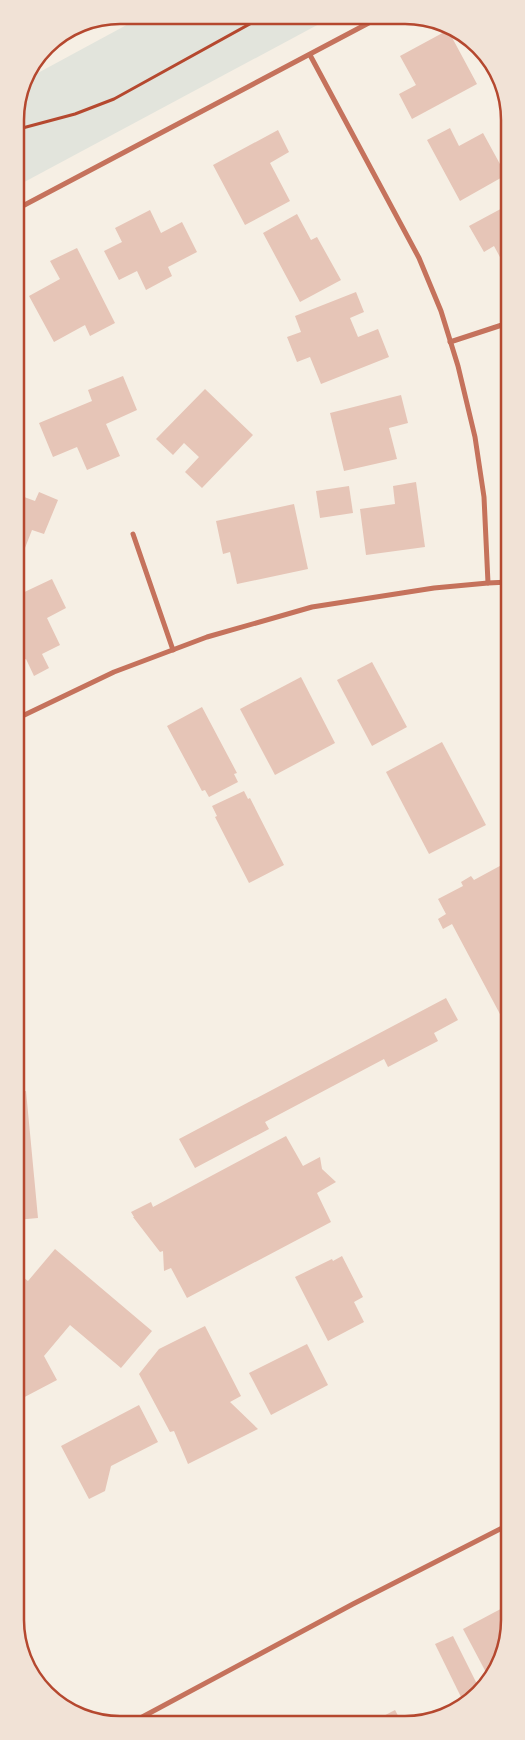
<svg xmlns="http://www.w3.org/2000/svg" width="525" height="1740" viewBox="0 0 525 1740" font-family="'Asap Condensed',sans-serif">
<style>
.green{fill:#e2e4dc}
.building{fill:#e6c5b7}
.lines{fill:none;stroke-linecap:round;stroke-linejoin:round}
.path{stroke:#b5482f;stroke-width:3}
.minor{stroke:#c5725c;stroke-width:5}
.rim{fill:none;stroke:#b5482f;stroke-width:2.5}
</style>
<rect width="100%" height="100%" fill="#f6efe4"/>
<!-- green -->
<polygon class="green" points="145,15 334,16 15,187 15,113 23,81"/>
<!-- building -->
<g class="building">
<polygon points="448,30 477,84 412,119 399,94 416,85 400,56"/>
<polygon points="450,128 459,146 483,133 506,175 460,201 427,140"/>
<polygon points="278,130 289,152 270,163 290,201 245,225 213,165"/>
<polygon points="508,205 508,272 494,246 484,252 469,226"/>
<polygon points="150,210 161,233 182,222 197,252 168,267 172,276 146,290 137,271 119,280 104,251 122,242 115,228"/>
<polygon points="297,214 311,240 317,237 341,280 300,302 263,233"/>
<polygon points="77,248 115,323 90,336 85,325 54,342 29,296 60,279 50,261"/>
<polygon points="356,292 364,312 350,318 358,337 378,329 389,357 321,384 310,357 297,362 287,337 301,332 295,316"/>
<polygon points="123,376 137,410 106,424 120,456 87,470 77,447 53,457 39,423 92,401 88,390"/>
<polygon points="205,389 253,435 202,488 185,472 199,457 184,443 173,455 156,439"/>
<polygon points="401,395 408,423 389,428 397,459 344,471 330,413"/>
<polygon points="416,482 425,547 366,555 360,509 395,504 393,486"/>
<polygon points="349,486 353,513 320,518 316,491"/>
<polygon points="39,492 58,500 44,534 32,530 16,571 16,494 35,501"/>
<polygon points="294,504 308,569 237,584 230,552 223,554 216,521"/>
<polygon points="52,579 66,608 47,618 60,645 42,654 49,668 34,676 26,659 17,663 16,660 16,596"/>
<polygon points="372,662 407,727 372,746 337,680"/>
<polygon points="301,677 335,743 275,775 240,709"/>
<polygon points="202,707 237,773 234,774 238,782 209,797 205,790 202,791 167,726"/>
<polygon points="442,742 486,825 429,854 386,772"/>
<polygon points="244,791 248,799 250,798 284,865 249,883 215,817 217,816 212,806"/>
<polygon points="509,861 509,1011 501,1016 452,924 443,929 438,919 446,914 438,899 463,886 461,882 471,876 474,880"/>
<polygon points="446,998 458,1020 434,1033 438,1041 388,1067 384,1059 265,1122 269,1129 195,1168 179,1139"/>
<polygon points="26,1091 38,1218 16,1220 16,1092"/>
<polygon points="286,1136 303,1166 320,1157 322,1169 336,1182 317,1193 331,1222 187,1298 171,1268 164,1271 163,1251 160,1252 133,1217 134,1217 131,1212 151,1202 153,1207"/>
<polygon points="55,1249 152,1331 121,1368 70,1325 44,1356 57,1380 17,1401 17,1287 24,1278 28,1281"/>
<polygon points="342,1256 363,1297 354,1302 364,1322 328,1341 295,1277 332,1259 333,1261"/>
<polygon points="205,1326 241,1396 230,1402 258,1429 188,1464 174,1431 170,1432 139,1374 159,1349"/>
<polygon points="307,1344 328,1385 271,1415 249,1373"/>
<polygon points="139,1405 158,1442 111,1466 105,1491 89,1499 61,1446"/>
<polygon points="510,1604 510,1627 489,1678 463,1629"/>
<polygon points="453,1636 479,1688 461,1697 435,1644"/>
<polygon points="395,1710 402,1723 370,1723"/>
</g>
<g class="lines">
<!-- path -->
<polyline class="path" points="15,130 75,114 114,99 264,16"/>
<!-- minor -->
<g class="minor">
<polyline points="310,55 419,258 441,311 458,366 475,437 484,497 488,583"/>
<polyline points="15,210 380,17"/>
<polyline points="450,342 508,323"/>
<polyline points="133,534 173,650"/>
<polyline points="16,719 114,672 207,637 312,607 434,588 488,583 509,582"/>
<polyline points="131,1723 353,1604 510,1524"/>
</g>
</g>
<!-- crop -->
<path d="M0 0H525V1740H0ZM120 24H405A96 96 0 0 1 501 120V1620A96 96 0 0 1 405 1716H120A96 96 0 0 1 24 1620V120A96 96 0 0 1 120 24Z" fill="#f1e2d6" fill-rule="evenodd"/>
<path class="rim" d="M120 24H405A96 96 0 0 1 501 120V1620A96 96 0 0 1 405 1716H120A96 96 0 0 1 24 1620V120A96 96 0 0 1 120 24Z"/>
</svg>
